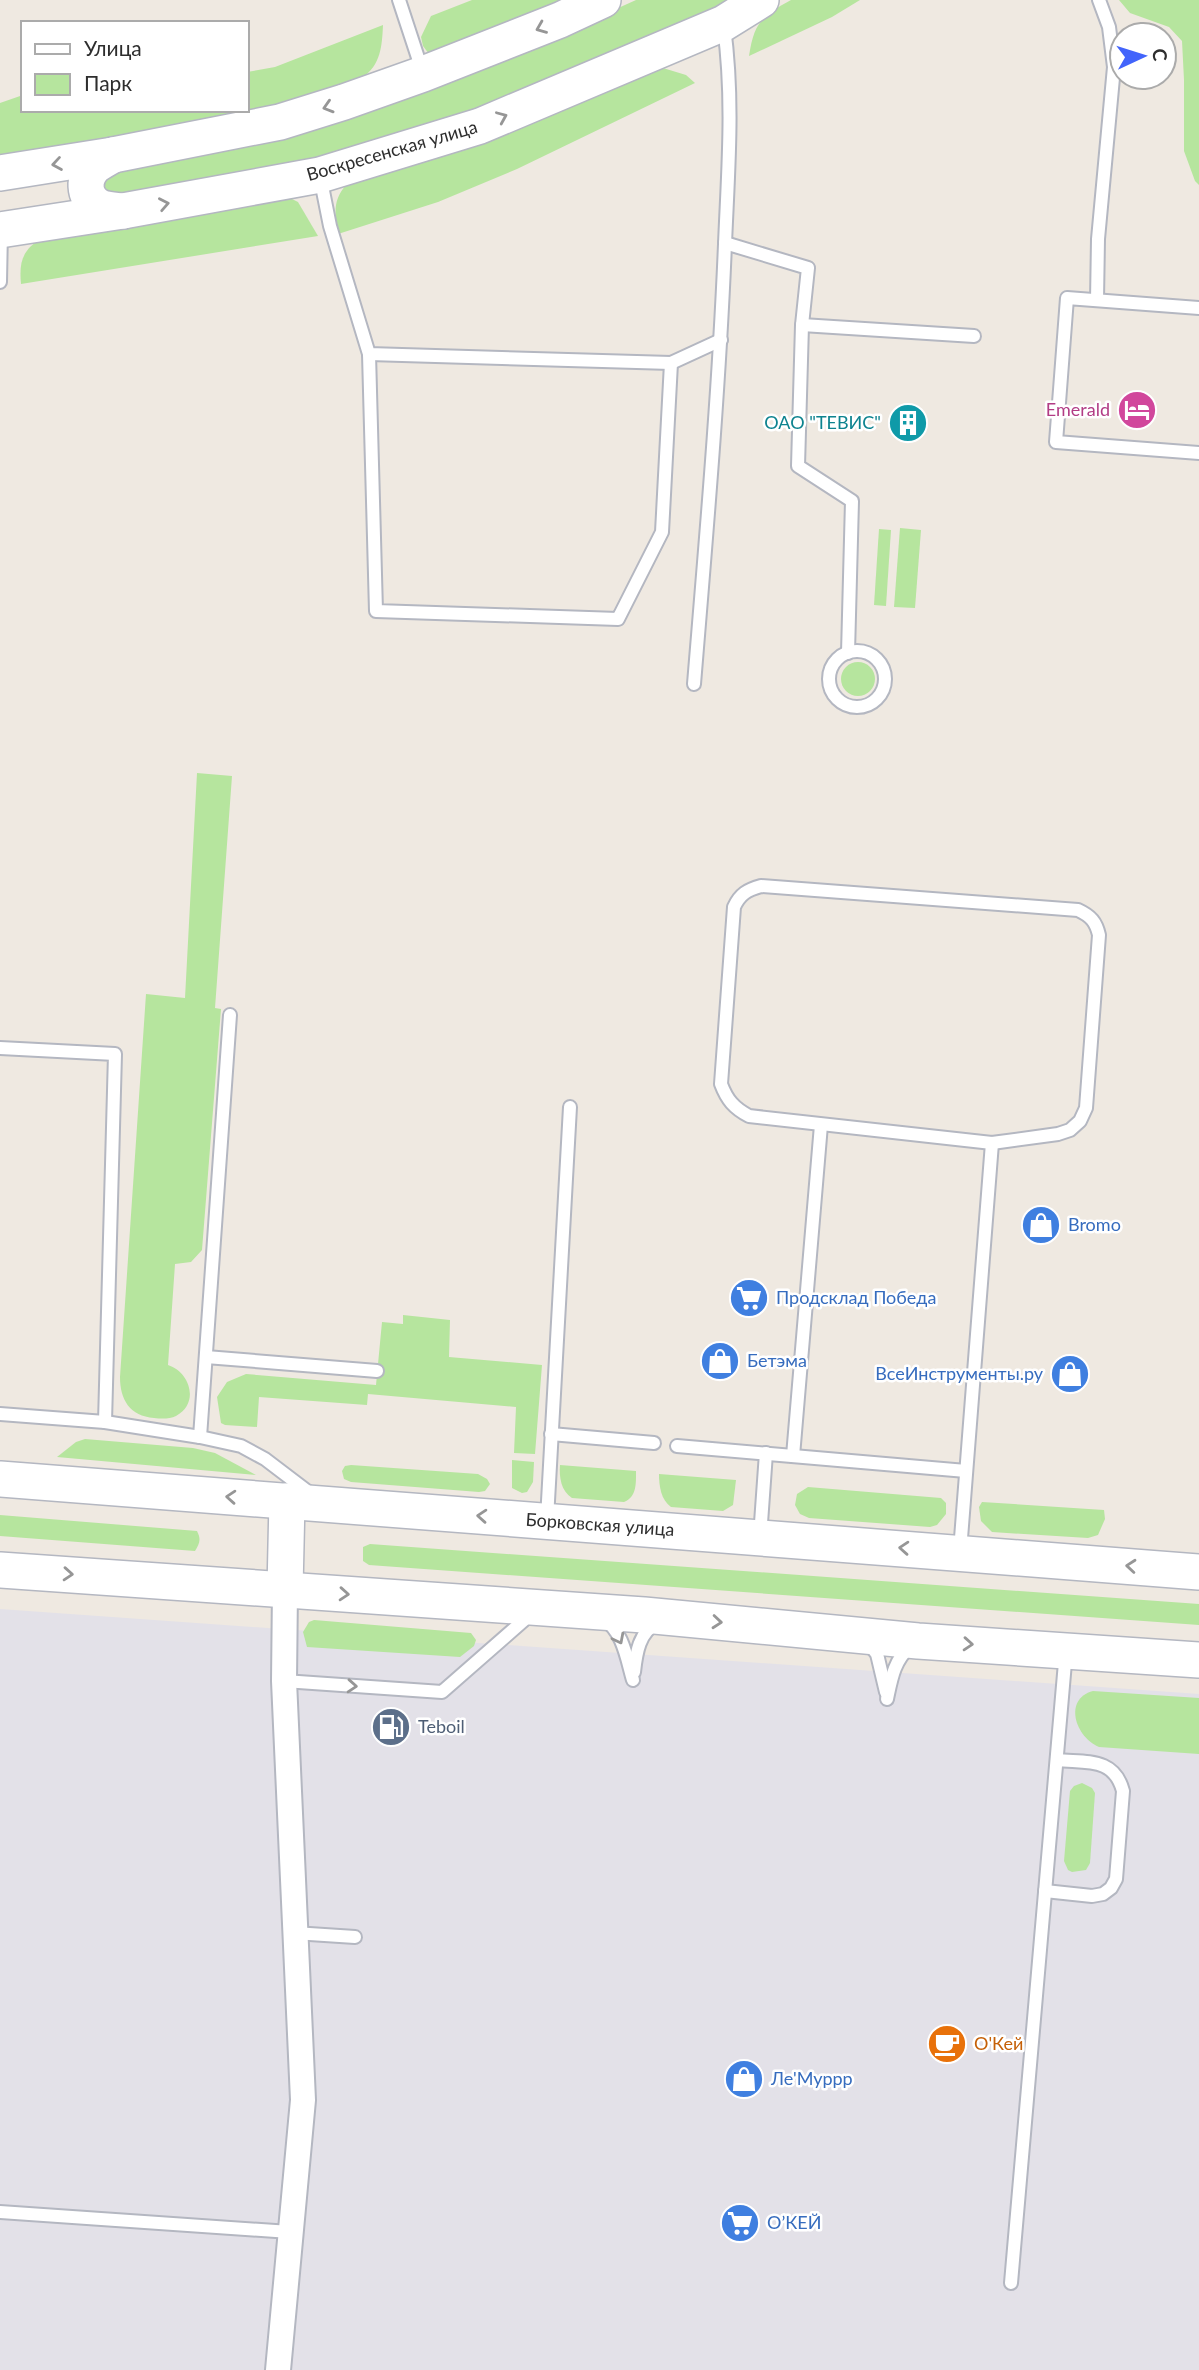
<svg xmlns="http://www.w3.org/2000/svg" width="1199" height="2370" viewBox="0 0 1199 2370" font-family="Lato,sans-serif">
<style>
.industrial{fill:#e3e1e8}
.green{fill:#b6e59e}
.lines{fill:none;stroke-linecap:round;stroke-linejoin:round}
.service-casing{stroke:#b4b7c1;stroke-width:16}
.minor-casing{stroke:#b4b7c1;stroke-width:28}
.secondary-casing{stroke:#b4b7c1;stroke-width:38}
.service{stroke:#fff;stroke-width:12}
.minor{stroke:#fff;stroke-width:24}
.secondary{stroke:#fff;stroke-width:35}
.oneway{stroke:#969696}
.labels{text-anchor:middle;stroke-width:5;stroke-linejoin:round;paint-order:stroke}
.street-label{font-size:18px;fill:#2e2e2e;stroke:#fff}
.hotel-label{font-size:18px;fill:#b23c85;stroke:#fff;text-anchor:end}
.culture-label{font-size:18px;fill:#0d838f;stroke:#fff;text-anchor:end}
.shop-label{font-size:18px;fill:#366cbe;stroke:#fff;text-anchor:start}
.service-label{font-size:18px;fill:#4e5e75;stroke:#fff;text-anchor:start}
.food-label{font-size:18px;fill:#c56008;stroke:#fff;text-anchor:start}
</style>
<rect width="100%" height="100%" fill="#efe9e1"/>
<!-- industrial -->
<polygon class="industrial" points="0,1609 1199,1694 1199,2370 0,2370"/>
<!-- green -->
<g class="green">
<polygon points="472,0 565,0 429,54 423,46 421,37 431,16"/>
<polygon points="636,0 734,0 457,119 351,152 255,174 105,196 100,180 103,175 563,33"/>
<path d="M791 0H860L832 17 749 56C754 22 762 16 791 0Z"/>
<polygon points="1119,0 1199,0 1199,185 1195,181 1184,151 1184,80 1182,41 1169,27 1130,13"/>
<path d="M383 25C382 46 381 65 362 78L294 100 159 133 0 155V103L23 95V110H247V72L275 67Z"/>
<path d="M663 68 686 75 695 83 517 169 438 202 338 234C335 214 332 200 347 184L651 70Z"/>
<path d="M290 198 298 202 318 236 21 284C19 262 22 250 42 238Z"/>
<polygon points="900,528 921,530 915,608 894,607"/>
<polygon points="879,529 891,530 886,606 874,605"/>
<circle cx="858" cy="679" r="17"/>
<path d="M197 773 232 776 215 1008 221 1009 202 1250 191 1262 175 1264 168 1365C190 1372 200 1403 176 1416 170 1419 162 1419 154 1418 130 1416 120 1400 120 1377L146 994 185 998Z"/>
<polygon points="403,1315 450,1320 449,1357 542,1365 535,1454 514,1453 516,1407 368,1394 367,1405 259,1397 257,1427 225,1425 221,1423 217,1397 227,1382 246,1374 376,1385 382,1322 403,1324"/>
<polygon points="85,1439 193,1448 215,1453 256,1475 57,1457 76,1442"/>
<polygon points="512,1460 534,1462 533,1482 527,1492 522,1493 512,1488"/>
<polygon points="351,1465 478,1474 487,1479 490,1484 485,1491 479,1492 351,1482 344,1479 342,1471 345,1466"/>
<path d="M560 1465 636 1471C636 1483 637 1497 624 1502L572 1498C561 1491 559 1477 560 1465Z"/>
<path d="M659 1474 736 1480 733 1505 723 1511 671 1507C661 1500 659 1486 659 1474Z"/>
<polygon points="808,1487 941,1498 946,1503 946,1514 937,1525 930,1527 809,1518 800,1514 795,1505 797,1494"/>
<polygon points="982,1502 1104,1510 1105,1519 1098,1535 1088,1538 992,1532 981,1521 979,1507"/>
<path d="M0 1515 197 1531C201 1539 200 1543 195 1551L0 1536Z"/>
<polygon points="370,1544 1199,1604 1199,1625 369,1565 363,1561 363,1547"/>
<polygon points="314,1620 471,1633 476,1640 474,1646 460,1657 307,1647 303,1632 309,1622"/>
<path d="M1093 1691 1199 1698V1754L1099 1747C1075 1737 1063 1699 1093 1691Z"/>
<polygon points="1082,1783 1092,1788 1095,1793 1090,1863 1086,1870 1072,1872 1068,1870 1064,1861 1070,1791 1074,1786"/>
</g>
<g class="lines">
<!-- service casing -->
<g class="service-casing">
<g id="service">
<polyline points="399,0 423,73"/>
<polyline points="320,176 330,226 369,354 671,363 721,340"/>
<polyline points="725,243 808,268 802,325 798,466 852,501 848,653"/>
<polyline points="0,282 1,230"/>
<polyline points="1097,300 1098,239 1114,67 1109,27 1099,0"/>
<polyline points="1199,308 1067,298 1056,442 1199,453"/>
<polyline points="802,325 974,336"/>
<polyline points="369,354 376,611 618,619 662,532 671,363"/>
<circle cx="857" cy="679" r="28"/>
<path d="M694 684C706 538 719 391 725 244 728 170 734 101 724 27"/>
<path d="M761 886 1078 910C1091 916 1096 922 1099 935L1086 1108 1080 1121 1070 1130 1058 1134 992 1143 749 1116C734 1108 727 1100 721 1084L734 907C740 894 747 890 761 886Z"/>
<polyline points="0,1048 115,1054 105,1422"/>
<polyline points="206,1357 377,1371"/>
<polyline points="0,1414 105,1422 200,1437 241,1446 265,1459 311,1494"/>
<polyline points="551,1434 654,1443"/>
<polyline points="200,1437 230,1015"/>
<polyline points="677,1446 966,1471"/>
<polyline points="793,1456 821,1125"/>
<polyline points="547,1519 570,1107"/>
<polyline points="760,1537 766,1453"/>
<polyline points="960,1551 992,1143"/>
<path d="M603 1619C623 1630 627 1660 633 1680"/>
<polyline points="867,1641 877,1654 886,1692"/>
<path d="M634 1672C636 1654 639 1631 658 1623"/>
<polyline points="284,1681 442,1692 531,1614"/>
<path d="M887 1699C891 1680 894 1660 910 1647"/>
<path d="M1045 1891 1092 1896 1103 1894 1111 1888 1116 1879 1123 1791C1114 1757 1087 1763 1057 1760"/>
<polyline points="294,1933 355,1937"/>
<polyline points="0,2212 290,2232"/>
<polyline points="1011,2283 1066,1651"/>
</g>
</g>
<!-- minor casing -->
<g class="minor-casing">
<polyline id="minor" points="278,2370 303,2100 284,1681 285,1589"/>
</g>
<!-- secondary casing -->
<g class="secondary-casing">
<g id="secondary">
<path d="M113 155C107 159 98 163 93 168 82 181 84 199 100 207 107 210 116 210 123 211"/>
<polyline points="0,173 113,155 280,122 344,102 423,74 560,20 603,0"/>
<polyline points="0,230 123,211 320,175 480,126 724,23 761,0"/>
<polyline points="0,1479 1199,1572"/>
<polyline points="0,1570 644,1615 918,1641 1199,1660"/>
<polyline points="285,1589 287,1501"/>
</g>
</g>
<!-- service -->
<use href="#service" class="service"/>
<!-- minor -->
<use href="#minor" class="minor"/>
<!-- secondary -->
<use href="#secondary" class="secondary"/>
</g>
<!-- one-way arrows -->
<defs><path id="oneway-chevron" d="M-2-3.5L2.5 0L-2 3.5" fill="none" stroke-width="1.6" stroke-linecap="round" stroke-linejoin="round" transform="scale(1.75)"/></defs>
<g class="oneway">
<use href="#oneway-chevron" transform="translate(541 28) rotate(158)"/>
<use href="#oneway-chevron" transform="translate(328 107) rotate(163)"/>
<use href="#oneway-chevron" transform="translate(502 117) rotate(-23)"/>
<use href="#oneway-chevron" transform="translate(57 164) rotate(171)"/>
<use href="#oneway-chevron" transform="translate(164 204) rotate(-11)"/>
<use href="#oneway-chevron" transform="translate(231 1497) rotate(-176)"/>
<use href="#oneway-chevron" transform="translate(482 1516) rotate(-176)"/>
<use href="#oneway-chevron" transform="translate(904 1548) rotate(-176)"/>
<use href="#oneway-chevron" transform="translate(1131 1566) rotate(-175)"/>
<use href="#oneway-chevron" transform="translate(68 1574) rotate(4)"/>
<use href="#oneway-chevron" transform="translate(344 1594) rotate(4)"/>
<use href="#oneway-chevron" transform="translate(717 1622) rotate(5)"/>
<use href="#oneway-chevron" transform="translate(619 1639) rotate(63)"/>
<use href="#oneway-chevron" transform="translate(968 1644) rotate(4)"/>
<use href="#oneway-chevron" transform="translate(352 1686) rotate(4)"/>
</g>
<!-- icons -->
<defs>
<g id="hotel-disc" transform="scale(2.0125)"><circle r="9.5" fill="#d1479c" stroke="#fff"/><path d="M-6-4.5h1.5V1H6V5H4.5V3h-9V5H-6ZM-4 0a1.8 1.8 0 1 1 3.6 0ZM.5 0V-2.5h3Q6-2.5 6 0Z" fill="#fff"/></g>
<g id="building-disc" transform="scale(2.0125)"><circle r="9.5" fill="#0f9aa8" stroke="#fff"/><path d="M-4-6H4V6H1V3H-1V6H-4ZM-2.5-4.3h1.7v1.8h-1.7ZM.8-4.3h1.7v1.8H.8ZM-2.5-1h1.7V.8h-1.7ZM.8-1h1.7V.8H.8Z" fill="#fff"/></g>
<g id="shop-disc" transform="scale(2.0125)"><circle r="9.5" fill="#3f7fe0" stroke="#fff"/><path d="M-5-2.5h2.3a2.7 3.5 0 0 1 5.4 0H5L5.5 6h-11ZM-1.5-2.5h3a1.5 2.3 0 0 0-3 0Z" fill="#fff"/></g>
<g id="supermarket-disc" transform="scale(2.0125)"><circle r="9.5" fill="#3f7fe0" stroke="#fff"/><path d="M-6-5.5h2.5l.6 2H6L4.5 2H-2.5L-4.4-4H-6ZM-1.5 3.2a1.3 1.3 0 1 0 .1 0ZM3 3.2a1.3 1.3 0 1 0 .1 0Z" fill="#fff"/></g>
<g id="fuel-disc" transform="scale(2.0125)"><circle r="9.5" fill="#5c6f8a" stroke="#fff"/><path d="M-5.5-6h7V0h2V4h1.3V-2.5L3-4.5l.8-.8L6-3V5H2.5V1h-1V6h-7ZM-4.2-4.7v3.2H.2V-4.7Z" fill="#fff"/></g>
<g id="cafe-disc" transform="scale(2.0125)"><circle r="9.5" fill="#e8710a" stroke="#fff"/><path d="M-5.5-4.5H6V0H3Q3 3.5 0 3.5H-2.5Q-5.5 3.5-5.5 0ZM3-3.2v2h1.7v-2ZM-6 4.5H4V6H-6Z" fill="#fff"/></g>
</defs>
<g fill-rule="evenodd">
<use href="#hotel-disc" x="1137" y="410"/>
<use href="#building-disc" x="908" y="423"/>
<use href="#shop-disc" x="1041" y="1225"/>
<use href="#supermarket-disc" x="749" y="1298"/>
<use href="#shop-disc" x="720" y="1361"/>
<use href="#shop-disc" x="1070" y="1374"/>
<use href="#fuel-disc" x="391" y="1727"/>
<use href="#cafe-disc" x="947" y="2044"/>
<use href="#shop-disc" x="744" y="2079"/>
<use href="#supermarket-disc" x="740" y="2223"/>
</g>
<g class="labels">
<!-- street labels -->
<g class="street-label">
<text transform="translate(392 151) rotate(-16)" y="6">Воскресенская улица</text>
<text transform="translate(600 1525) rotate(4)" y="6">Борковская улица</text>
</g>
<!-- hotel labels -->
<g class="hotel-label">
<text x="1110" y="416">Emerald</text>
</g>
<!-- culture labels -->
<g class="culture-label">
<text x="881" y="429">ОАО "ТЕВИС"</text>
</g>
<!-- shop labels -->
<g class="shop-label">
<text x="1068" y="1231">Bromo</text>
<text x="776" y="1304">Продсклад Победа</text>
<text x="747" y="1367">Бетэма</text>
<text x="1043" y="1380" text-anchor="end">ВсеИнструменты.ру</text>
<text x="771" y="2085">Ле'Муррр</text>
<text x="767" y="2229">О’КЕЙ</text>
</g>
<!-- service labels -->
<g class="service-label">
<text x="418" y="1733">Teboil</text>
</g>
<!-- food labels -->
<g class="food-label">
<text x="974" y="2050">О'Кей</text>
</g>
</g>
<!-- legend -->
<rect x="21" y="21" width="228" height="91" fill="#ffffff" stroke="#ababab" stroke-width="2"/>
<rect x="35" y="44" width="35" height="10" fill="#ffffff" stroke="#ababab" stroke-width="2"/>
<text x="84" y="56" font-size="21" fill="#2e2e2e">Улица</text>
<rect x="35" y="74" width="35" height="21" fill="#b6e59e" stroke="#ababab" stroke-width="2"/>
<text x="84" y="91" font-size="21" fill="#2e2e2e">Парк</text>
<!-- north arrow -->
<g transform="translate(1143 56) rotate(86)"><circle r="33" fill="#ffffff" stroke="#ababab" stroke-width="2"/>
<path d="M0-5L12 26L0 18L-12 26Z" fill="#4264fb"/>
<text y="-10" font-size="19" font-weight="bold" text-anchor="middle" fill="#2e2e2e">С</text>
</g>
</svg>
